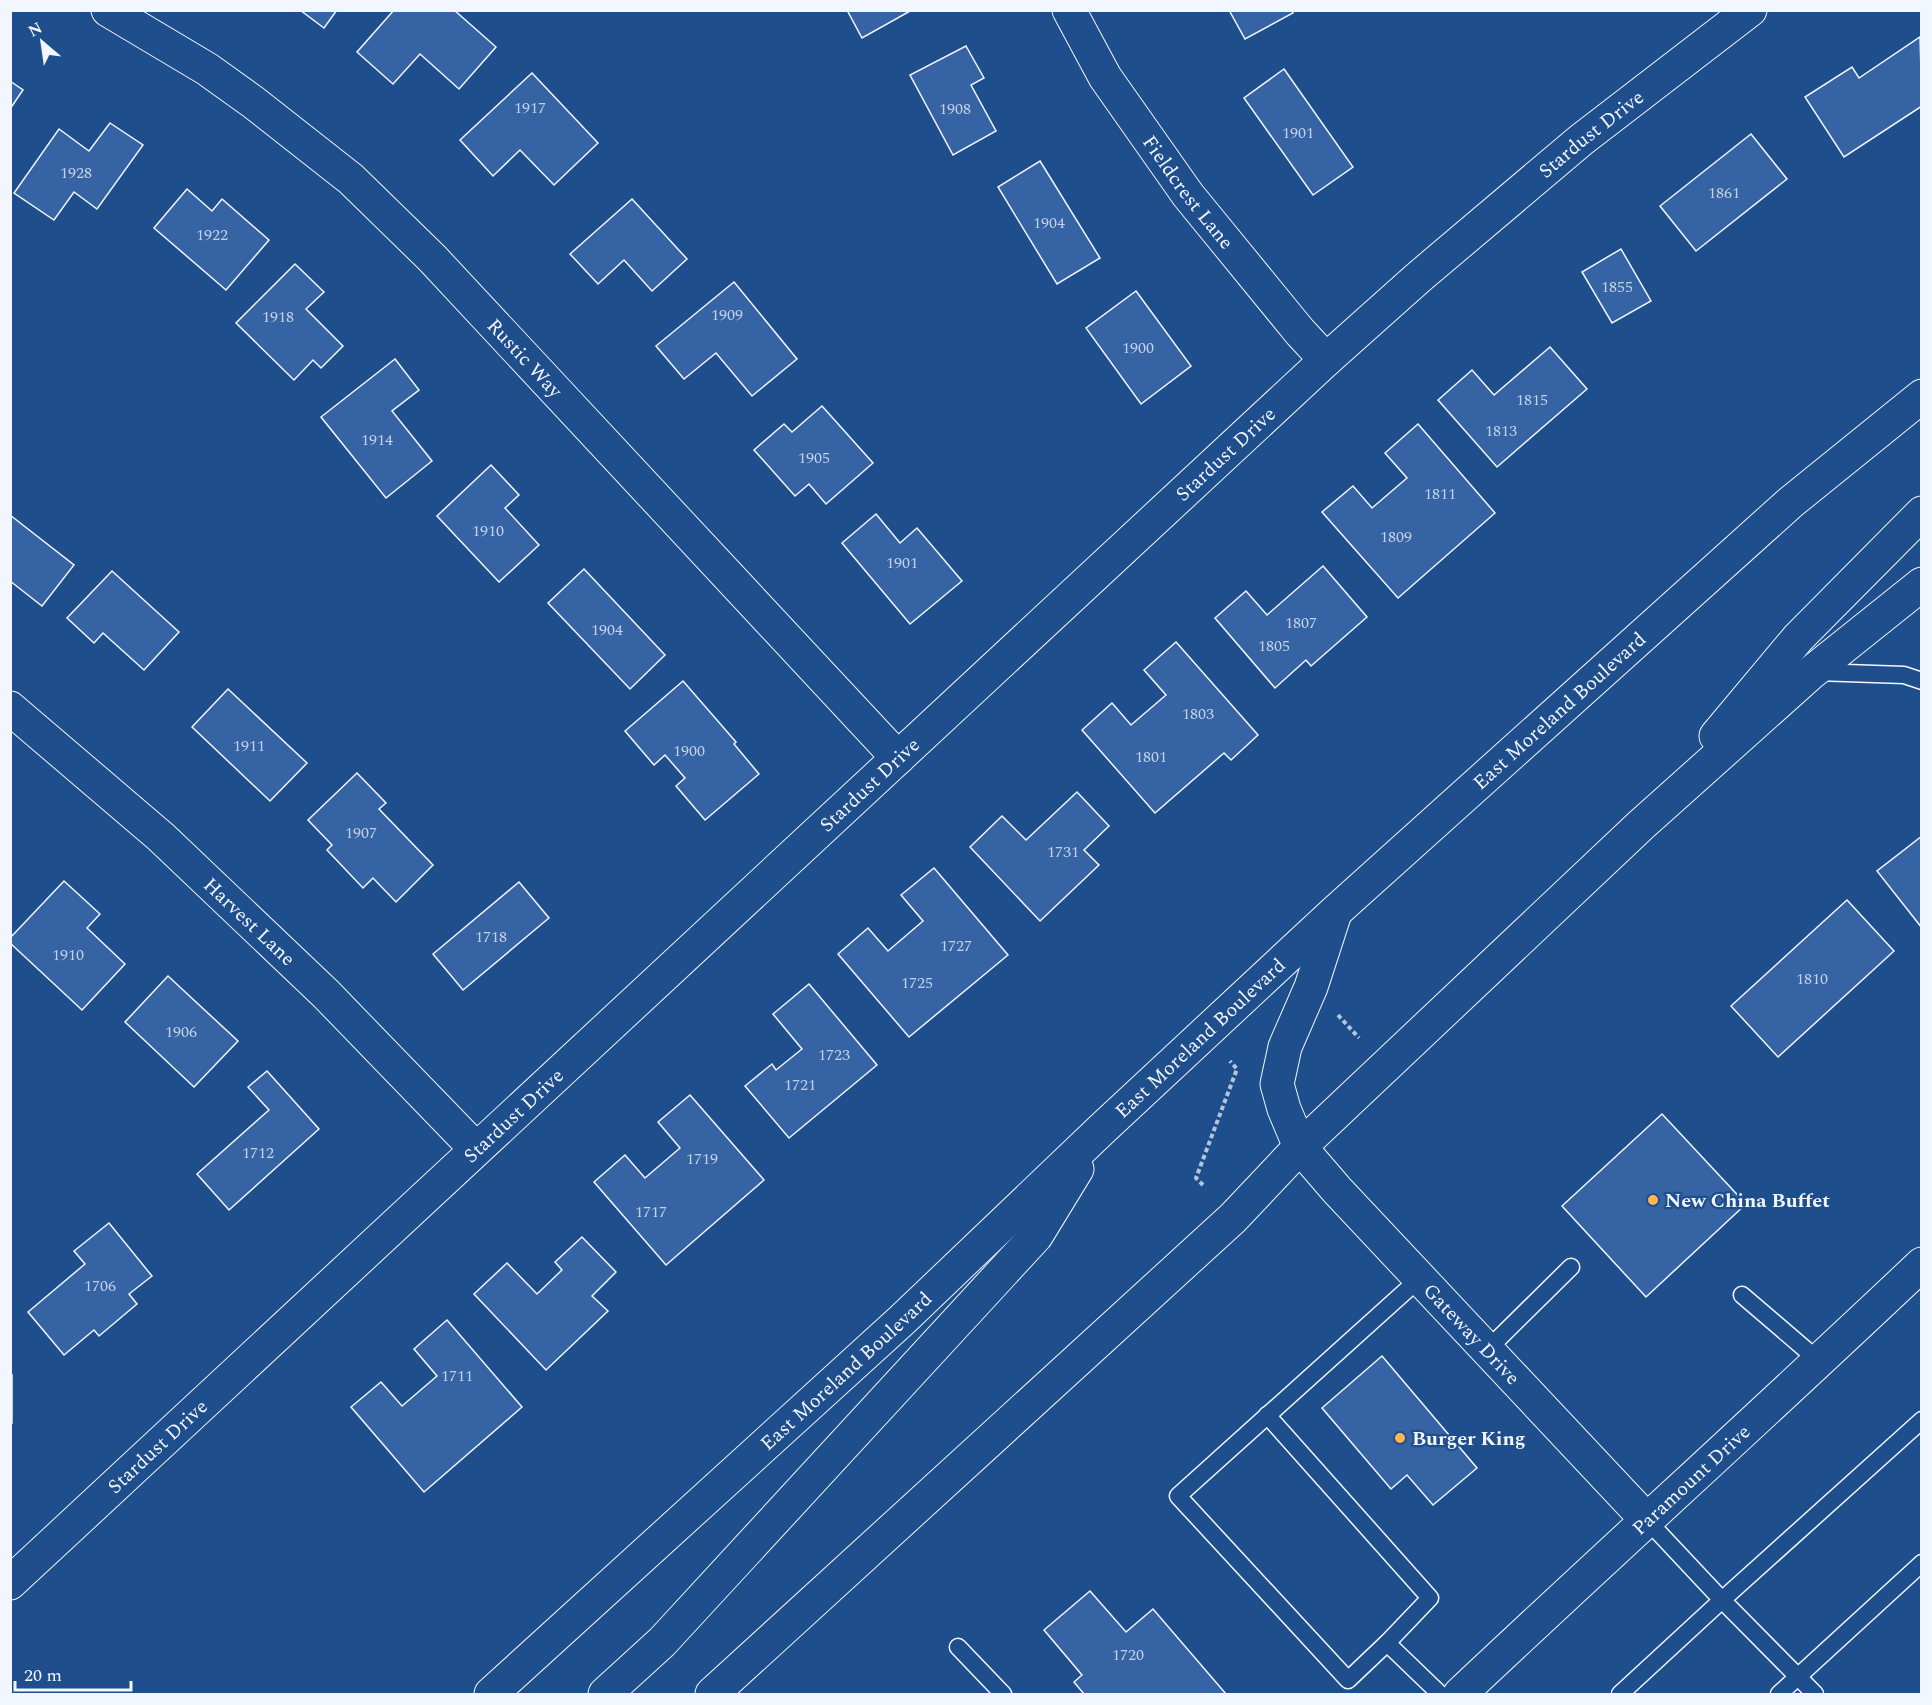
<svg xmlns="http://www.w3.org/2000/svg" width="1932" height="1705" viewBox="0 0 1932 1705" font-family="Spectral,serif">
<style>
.building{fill:#3563a3;stroke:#f2f6ff;stroke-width:1.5}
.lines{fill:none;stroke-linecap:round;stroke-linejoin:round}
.lane-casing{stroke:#f2f6ff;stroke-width:19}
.street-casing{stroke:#f2f6ff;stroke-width:35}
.primary-casing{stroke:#f2f6ff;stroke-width:35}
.path{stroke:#b3c4dc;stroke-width:4;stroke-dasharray:4.5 3;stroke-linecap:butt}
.lane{stroke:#1f4e8c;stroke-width:16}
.street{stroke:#1f4e8c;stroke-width:33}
.primary{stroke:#1f4e8c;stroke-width:33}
.poi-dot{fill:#ffb74d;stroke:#1f4e8c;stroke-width:2}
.labels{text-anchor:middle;stroke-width:4.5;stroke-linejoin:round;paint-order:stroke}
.number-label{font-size:16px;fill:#c3d1e8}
.street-label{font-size:20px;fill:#f2f6ff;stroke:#1f4e8c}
.poi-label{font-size:20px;font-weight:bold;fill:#f2f6ff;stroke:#1f4e8c;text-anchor:start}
</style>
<rect width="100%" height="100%" fill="#1f4e8c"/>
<!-- building -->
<g class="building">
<polygon points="300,10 337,10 324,28"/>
<polygon points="394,10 454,10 496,47 459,89 420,54 393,84 357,52"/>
<polygon points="847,10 912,10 862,38"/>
<polygon points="1229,10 1292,10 1293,13 1245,39"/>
<polygon points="1920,37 1922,106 1844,157 1805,97 1852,67 1859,78"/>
<polygon points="966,46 984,78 971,85 996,131 953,155 910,75"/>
<polygon points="1284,69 1353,167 1313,195 1244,98"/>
<polygon points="532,73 598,143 554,185 520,150 493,176 460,140"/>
<polygon points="10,81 23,90 10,109"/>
<polygon points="110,123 143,145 97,209 74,192 54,220 14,193 59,129 89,151"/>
<polygon points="1751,134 1787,179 1696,251 1660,206"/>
<polygon points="1040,161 1100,258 1057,284 998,187"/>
<polygon points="187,189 212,211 222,199 269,240 226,290 154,228"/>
<polygon points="632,199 687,259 652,291 624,260 598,284 570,254"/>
<polygon points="1621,249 1651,301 1612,323 1582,272"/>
<polygon points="295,264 324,292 306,309 343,346 321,368 313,360 294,380 236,323"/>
<polygon points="734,282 797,359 752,396 716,353 684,379 656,346"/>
<polygon points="1136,291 1191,366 1141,404 1086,328"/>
<polygon points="1550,347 1587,389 1497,467 1438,400 1472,370 1494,395"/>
<polygon points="395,359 419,390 392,411 432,461 386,498 321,417"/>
<polygon points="822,406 873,463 826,504 809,484 795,496 754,450 784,424 792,432"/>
<polygon points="1418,424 1495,513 1398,598 1322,512 1353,486 1372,508 1407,478 1385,453"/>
<polygon points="491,465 519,495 505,508 539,545 499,582 437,516"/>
<polygon points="876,514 900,543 917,528 962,581 910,624 842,543"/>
<polygon points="10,515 74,565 42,606 10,581"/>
<polygon points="1323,566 1367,617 1311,666 1306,660 1275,688 1215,618 1246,591 1267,615"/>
<polygon points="584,569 665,655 630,689 548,603"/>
<polygon points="112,571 179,632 144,670 103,633 94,643 67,618"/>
<polygon points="1176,642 1258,735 1231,760 1224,753 1155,813 1082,730 1112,703 1131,725 1166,695 1144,670"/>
<polygon points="683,681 736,742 734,744 759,774 705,820 676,786 685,778 665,755 654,765 625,731"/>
<polygon points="228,689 307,763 270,801 192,727"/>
<polygon points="357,773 386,803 379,809 433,865 396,902 373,878 363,888 327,850 332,845 308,820"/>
<polygon points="1077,792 1109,826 1084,850 1099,865 1040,921 970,847 1002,816 1026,840"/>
<polygon points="1922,836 1922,928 1877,871"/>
<polygon points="934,868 1008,955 909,1037 838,954 868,928 888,951 923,921 901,895"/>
<polygon points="64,881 100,914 87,928 125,964 82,1010 10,943 10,938"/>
<polygon points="519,882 549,918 463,990 433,954"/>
<polygon points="1847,900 1894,951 1778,1057 1731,1006"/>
<polygon points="168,976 238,1041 194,1087 125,1022"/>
<polygon points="809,984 877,1065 789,1138 745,1086 772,1064 776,1070 802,1049 773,1014"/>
<polygon points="267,1071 319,1129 229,1210 197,1174 269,1110 248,1087"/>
<polygon points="690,1095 764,1180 666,1265 594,1182 625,1155 645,1178 680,1148 658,1122"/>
<polygon points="1662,1114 1746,1204 1646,1297 1562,1206"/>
<polygon points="109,1223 152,1276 129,1294 137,1304 99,1336 94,1330 64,1355 28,1312 85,1264 74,1251"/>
<polygon points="582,1237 616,1272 592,1296 608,1311 546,1370 474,1294 507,1263 537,1294 562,1270 555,1262"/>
<polygon points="447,1320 522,1407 424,1492 351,1407 381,1382 402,1406 437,1376 414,1349"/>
<polygon points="1382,1356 1477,1468 1433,1505 1407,1475 1391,1489 1322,1408"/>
<rect x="10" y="1375" width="2" height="48"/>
<polygon points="1090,1591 1126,1632 1153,1609 1226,1694 1084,1694 1074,1682 1082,1675 1044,1630"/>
</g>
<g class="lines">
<!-- lane casing -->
<g class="lane-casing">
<g id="lane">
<polyline points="1816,672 1904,675 1922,681"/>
<polyline points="1419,1279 1178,1496 1348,1680 1387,1643 1440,1694"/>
<polyline points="1742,1295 1819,1361"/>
<polyline points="1487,1350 1571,1267"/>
<polyline points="1267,1415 1430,1598 1387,1643"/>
<polyline points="958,1647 1003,1694"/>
<polyline points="1620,1694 1722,1600 1646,1519"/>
<polyline points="1779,1694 1922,1563"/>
<polyline points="1815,1694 1722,1600 1922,1420"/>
</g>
</g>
<!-- street casing -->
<g class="street-casing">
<g id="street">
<path id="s1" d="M108 10 207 69 253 102 351 179 432 258 898 758"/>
<path id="s2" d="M1069 10 1105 77 1188 195 1300 332 1326 360"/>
<path id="s3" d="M10 708 161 837 326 994 476 1149"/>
<path id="s4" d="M1300 1147 1337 1190 1646 1519"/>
<path id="s5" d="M10 1583 1326 360 1419 277 1581 140 1750 10"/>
<path id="s6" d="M1460 1694C1613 1550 1769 1409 1922 1264"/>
</g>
</g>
<!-- primary casing -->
<g class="primary-casing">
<g id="primary">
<polyline points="1716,736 1798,638 1922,513"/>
<polyline points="1300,1147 1284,1109 1277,1084 1285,1047 1311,987 1335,913"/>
<path id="s7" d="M491 1694 902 1320 1102 1129 1335 912 1791 502 1922 396"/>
<polyline points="605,1694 662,1642 1036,1236 1077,1169"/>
<polyline points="712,1694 1233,1218 1300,1147 1641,825 1812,672 1922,584"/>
</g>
</g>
<!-- path -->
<g class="path">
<polyline points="1338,1015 1359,1038"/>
<polyline points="1203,1185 1196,1178 1237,1069 1230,1061"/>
</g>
<!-- lane -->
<use href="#lane" class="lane"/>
<!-- street -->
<use href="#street" class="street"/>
<!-- primary -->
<use href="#primary" class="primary"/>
</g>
<!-- markers -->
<g class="poi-dot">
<circle cx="1653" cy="1200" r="6"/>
<circle cx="1400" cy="1438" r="6"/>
</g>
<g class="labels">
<!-- number labels -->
<g class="number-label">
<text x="530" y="113">1917</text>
<text x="955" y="114">1908</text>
<text x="1298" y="138">1901</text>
<text x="76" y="178">1928</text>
<text x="1724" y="198">1861</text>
<text x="1049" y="228">1904</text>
<text x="212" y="240">1922</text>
<text x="1617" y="292">1855</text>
<text x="727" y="320">1909</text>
<text x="278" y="322">1918</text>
<text x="1138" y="353">1900</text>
<text x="1532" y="405">1815</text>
<text x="1501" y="436">1813</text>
<text x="377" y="445">1914</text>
<text x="814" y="463">1905</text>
<text x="1440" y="499">1811</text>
<text x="488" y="536">1910</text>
<text x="1396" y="542">1809</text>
<text x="902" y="568">1901</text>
<text x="1301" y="628">1807</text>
<text x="607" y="635">1904</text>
<text x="1274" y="651">1805</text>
<text x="1198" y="719">1803</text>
<text x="249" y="751">1911</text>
<text x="689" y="756">1900</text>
<text x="1151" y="762">1801</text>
<text x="361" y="838">1907</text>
<text x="1063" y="857">1731</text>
<text x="491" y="942">1718</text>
<text x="956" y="951">1727</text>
<text x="68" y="960">1910</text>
<text x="1812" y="984">1810</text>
<text x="917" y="988">1725</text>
<text x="181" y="1037">1906</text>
<text x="834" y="1060">1723</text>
<text x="800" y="1090">1721</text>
<text x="258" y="1158">1712</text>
<text x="702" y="1164">1719</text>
<text x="651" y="1217">1717</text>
<text x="100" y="1291">1706</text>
<text x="457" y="1381">1711</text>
<text x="1128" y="1660">1720</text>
</g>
<!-- street labels -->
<g class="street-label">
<text dy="7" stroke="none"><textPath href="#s5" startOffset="2145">Stardust Drive</textPath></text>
<text dy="7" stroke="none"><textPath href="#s2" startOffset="218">Fieldcrest Lane</textPath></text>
<text dy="7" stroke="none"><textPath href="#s1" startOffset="546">Rustic Way</textPath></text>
<text dy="7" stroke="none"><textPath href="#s5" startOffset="1659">Stardust Drive</textPath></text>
<text dy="7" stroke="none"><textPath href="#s7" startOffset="1452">East Moreland Boulevard</textPath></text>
<text dy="7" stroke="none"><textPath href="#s5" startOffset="1173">Stardust Drive</textPath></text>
<text dy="7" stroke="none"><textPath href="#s3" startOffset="321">Harvest Lane</textPath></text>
<text dy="7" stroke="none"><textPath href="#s7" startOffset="966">East Moreland Boulevard</textPath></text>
<text dy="7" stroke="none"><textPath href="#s5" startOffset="687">Stardust Drive</textPath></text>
<text dy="7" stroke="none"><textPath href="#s4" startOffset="254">Gateway Drive</textPath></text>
<text dy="7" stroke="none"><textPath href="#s7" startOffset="480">East Moreland Boulevard</textPath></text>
<text dy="7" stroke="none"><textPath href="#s5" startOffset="201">Stardust Drive</textPath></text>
<text dy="7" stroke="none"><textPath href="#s6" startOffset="315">Paramount Drive</textPath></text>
</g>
<!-- poi labels -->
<g class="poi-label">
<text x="1665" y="1207">New China Buffet</text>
<text x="1412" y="1445">Burger King</text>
</g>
</g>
<!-- border -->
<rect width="1932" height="1705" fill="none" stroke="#f2f6ff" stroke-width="24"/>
<!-- north arrow -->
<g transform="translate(42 42) rotate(331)" stroke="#1f4e8c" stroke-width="4.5" paint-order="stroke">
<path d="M0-4.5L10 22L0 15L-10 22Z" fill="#f2f6ff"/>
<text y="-9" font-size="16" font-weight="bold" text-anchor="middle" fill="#f2f6ff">N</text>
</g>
<!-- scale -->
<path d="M15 1681v9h116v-9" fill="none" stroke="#f2f6ff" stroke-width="3"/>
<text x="24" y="1681" font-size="18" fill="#f2f6ff" stroke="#1f4e8c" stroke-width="4.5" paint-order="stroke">20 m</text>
</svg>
